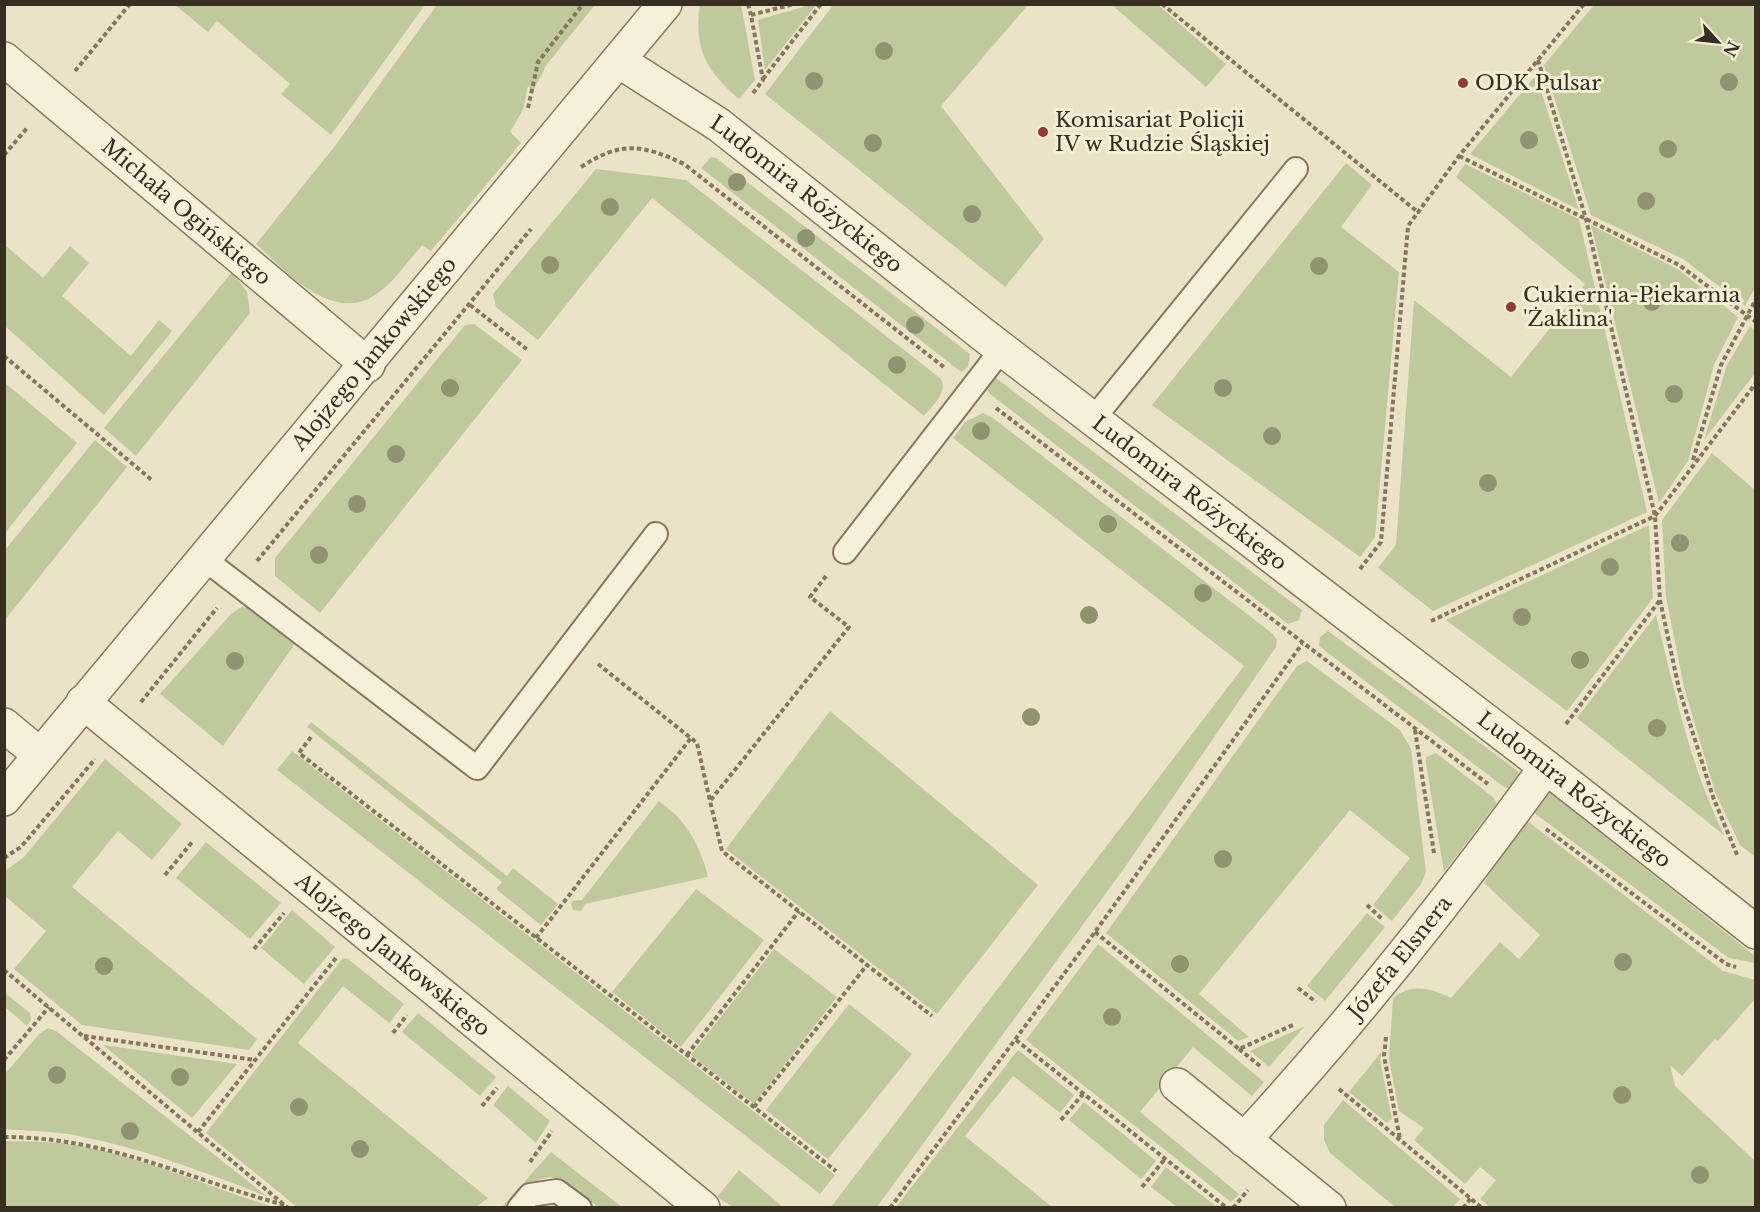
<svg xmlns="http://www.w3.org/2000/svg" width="1760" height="1212" viewBox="0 0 1760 1212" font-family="'Libre Baskerville',serif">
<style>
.green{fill:#c0c99c}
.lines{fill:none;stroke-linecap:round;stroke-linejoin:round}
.lane-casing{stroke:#86765e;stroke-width:26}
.street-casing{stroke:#86765e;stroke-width:36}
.path{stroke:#86765e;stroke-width:4;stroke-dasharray:4.5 3;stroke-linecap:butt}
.lane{stroke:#f6f0da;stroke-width:22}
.street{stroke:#f6f0da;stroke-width:33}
.tree{fill:#8f9370}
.poi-dot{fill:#903a33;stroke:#f3edd6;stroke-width:2}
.labels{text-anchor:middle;stroke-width:6;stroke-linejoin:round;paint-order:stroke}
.poi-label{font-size:21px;fill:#372d20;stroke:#f3edd6;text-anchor:start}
.street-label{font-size:21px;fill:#372d20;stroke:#f3edd6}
</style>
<rect width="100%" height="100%" fill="#ebe3c7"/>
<!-- green -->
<g class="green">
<polygon points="813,4 816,5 765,70 758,20"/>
<polygon points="834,4 1028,5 941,106 1044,239 1005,287 765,94"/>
<polygon points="175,5 425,5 331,135 281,94 290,84 217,21 208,32"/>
<path d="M437 5H595L547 64 533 91 528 86 523 110 510 132 521 143 431 251 422 245C408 261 395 281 378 293 333 326 286 271 256 244L335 146Z"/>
<path d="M700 5H741L755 80 739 99C707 72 693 48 700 5Z"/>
<polygon points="1112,5 1158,5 1226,64 1206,87"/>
<polygon points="1594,5 1755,5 1756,286 1745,306 1683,259 1591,215 1544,65"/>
<polygon points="1536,75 1579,210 1470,154"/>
<polygon points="711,157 716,158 966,351 970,354 968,367 961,372 956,368 701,168"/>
<polygon points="1346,163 1372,185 1341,227 1399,272 1375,537 1360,557 1152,405"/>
<polygon points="1465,164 1579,219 1647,512 1433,611 1378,568 1396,545 1414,300 1511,377 1585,284 1456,177"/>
<path d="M596 169 686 180 940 378C950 391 932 406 924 416L652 198 538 340 496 307 493 294Z"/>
<polygon points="1591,225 1679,270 1738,317 1714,365 1688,461 1659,503"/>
<polygon points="5,245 43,278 70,246 89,263 62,296 131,356 159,320 172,331 104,415 5,326"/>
<polygon points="232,272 247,292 250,313 136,456 104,428"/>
<polygon points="474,324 522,360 320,613 275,576 275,558 465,325"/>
<polygon points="1750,326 1755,331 1755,373 1704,440 1727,365"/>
<polygon points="996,378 1302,610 1299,620 1288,624 990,394 986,389 991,380"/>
<polygon points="5,383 77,443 5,533"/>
<polygon points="983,413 993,418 1273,634 1277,640 1276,647 1125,867 877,1207 831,1207 1244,666 953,438 965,422"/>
<polygon points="95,440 127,467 5,620 5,550"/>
<polygon points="1712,453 1755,490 1755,857 1740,845 1715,792 1684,687 1666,597 1662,520"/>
<polygon points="1649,525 1653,598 1567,711 1446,620"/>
<polygon points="242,607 254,609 297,641 223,746 160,694 231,614"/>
<path d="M1656 615C1674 689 1690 766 1724 835L1577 718Z"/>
<polygon points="1328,631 1518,771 1520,777 1510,789 1504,787 1319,646 1320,637"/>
<polygon points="1307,661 1400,730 1411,749 1426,872 1421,884 1392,921 1373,905 1410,858 1350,810 1199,994 1249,1037 1238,1041 1106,933 1297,666"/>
<polygon points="830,711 1038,885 937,1014 726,849"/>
<polygon points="311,722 507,876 513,868 558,904 541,925 496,889 502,882 307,727"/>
<polygon points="292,751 835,1175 820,1194 277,770"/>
<polygon points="1436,753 1494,798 1496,804 1444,872 1426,764 1426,757"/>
<polygon points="105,759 182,824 152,860 118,831 72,887 257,1039 249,1050 82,1025 14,969 46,931 5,896 5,871 24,857"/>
<polygon points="1544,788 1755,956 1755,963 1729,958 1529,809"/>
<path d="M659 801C687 821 700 845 708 877L585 904 581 911 573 910 571 904 573 901 582 900Z"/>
<path d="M1522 817 1723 971 1755 980V999L1718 1041 1715 1039 1682 1076 1670 1065 1675 1086 1755 1161V1207H1490L1480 1199 1496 1180 1480 1167 1465 1184 1414 1140 1424 1128 1399 1111 1389 1059 1393 998C1411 983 1431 988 1451 998L1500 942 1519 959 1540 935 1484 883Z"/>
<polygon points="206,842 281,903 250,939 176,878"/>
<polygon points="696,889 764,940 681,1047 612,992"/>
<polygon points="292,910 335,947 304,984 261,948"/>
<polygon points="1367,913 1385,927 1325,1001 1307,986"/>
<polygon points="1098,944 1264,1082 1252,1096 1193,1047 1140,1112 1239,1194 1231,1202 1026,1040"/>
<polygon points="774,949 837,997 754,1104 691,1055"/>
<polygon points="343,958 348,959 404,1004 389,1023 343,986 298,1043 488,1198 475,1208 297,1207 206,1133"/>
<polygon points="4,992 30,1013 31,1020 27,1026 5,1007"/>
<polygon points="849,1004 912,1054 828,1159 766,1110"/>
<polygon points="418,1013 496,1077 480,1096 402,1032"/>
<polygon points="1305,1026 1269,1067 1250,1051"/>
<path d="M48 1028 56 1031 268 1197C205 1172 142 1148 74 1135 52 1131 27 1131 5 1129V1074L39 1034Z"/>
<polygon points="103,1045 237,1064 192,1118"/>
<polygon points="1018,1050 1074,1095 1060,1113 1013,1076 965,1136 1052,1207 896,1207"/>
<polygon points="1382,1051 1380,1061 1392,1119 1387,1123 1349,1092"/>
<polygon points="508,1086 550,1121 536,1143 493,1105"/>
<polygon points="1343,1100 1460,1199 1453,1207 1395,1207 1330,1153 1324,1140 1324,1125"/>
<polygon points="1084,1102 1156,1161 1141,1179 1069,1120"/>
<path d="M5 1141C26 1142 48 1141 69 1144 140 1155 205 1186 273 1207H5Z"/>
<polygon points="551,1152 622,1207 598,1207 566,1182 550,1177 539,1180 510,1207 501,1208"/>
<polygon points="1166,1167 1217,1207 1177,1207 1151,1187"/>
<polygon points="739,1170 783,1207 733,1207 717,1197"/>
</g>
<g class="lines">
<!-- lane casing -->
<g class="lane-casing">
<g id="lane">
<polyline points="1094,418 1296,169"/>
<polyline points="845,552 1002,349"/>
<polyline points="203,558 477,768 656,534"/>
<polyline points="519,1208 530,1195 557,1191 580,1208"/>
</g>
</g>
<!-- street casing -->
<g class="street-casing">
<g id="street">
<path id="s1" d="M4 59 368 365"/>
<path id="s2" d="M619 61 719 125 981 333 1546 767 1756 932"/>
<path id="s3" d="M83 702 703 1208"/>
<polyline points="4,725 40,755"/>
<path id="s4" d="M4 799 665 4"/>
<polyline points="1177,1085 1329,1208"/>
<path id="s5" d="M1244 1140C1352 1022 1452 897 1546 767"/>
</g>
</g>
<!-- path -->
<g class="path">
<polyline points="748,4 751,15"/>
<polyline points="1162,4 1419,213"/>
<polyline points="1538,60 1586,219 1655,516 1660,600 1679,689 1713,797 1738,857"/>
<polyline points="75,71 130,4"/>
<polyline points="763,79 821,4"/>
<polyline points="753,93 763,80 751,15 794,4"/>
<polyline points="528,108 538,62 583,4"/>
<polyline points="4,155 28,127"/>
<polyline points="1459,156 1679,265 1756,322"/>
<path d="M581 167C621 141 642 144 684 164L945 368"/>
<polyline points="470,305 529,351"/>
<polyline points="4,356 153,481"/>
<polyline points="996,408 1488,784"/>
<polyline points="1693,460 1721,365 1756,299"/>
<polyline points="257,561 531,229"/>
<polyline points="1360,569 1381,542 1408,226 1459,156 1584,4"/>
<polyline points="826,576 810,597 849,627 710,801 722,851 932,1016"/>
<polyline points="1431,621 1655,516 1756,383"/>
<polyline points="598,664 697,743 710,801"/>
<polyline points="141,702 217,608"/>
<polyline points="1566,724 1660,600"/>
<polyline points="1415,730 1434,853"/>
<polyline points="311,737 299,753 836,1171"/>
<polyline points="1546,829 1726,964 1736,967"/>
<polyline points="4,858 21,847 95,759"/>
<polyline points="165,875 193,841"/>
<polyline points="1367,905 1382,919"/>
<polyline points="1095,932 1239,1049 1293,1025"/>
<polyline points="536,938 691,738"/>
<polyline points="254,949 284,913"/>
<polyline points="4,970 288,1208"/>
<polyline points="1298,988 1316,1002"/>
<polyline points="393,1033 407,1015"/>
<polyline points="84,1036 255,1060"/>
<polyline points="1386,1037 1384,1056 1400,1139"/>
<polyline points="1016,1040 1227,1208"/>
<polyline points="1239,1049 1260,1066"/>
<polyline points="687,1055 799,911"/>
<polyline points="4,1060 49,1007"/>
<polyline points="1339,1089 1482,1208"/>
<polyline points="482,1106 497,1088"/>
<polyline points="754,1107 867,965"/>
<polyline points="1061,1120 1083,1094"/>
<polyline points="198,1132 336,958"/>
<path d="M4 1137C109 1137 187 1179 285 1205"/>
<polyline points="530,1162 552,1131"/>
<polyline points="1142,1187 1165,1159"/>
<polyline points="890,1208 1095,932 1302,644"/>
<polyline points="1233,1208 1248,1190"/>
<polyline points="1463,1208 1471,1198"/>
</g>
<!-- lane -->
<use href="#lane" class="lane"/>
<!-- street -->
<use href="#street" class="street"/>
</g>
<!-- trees -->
<g class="tree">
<circle cx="884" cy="51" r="9"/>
<circle cx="814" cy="81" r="9"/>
<circle cx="1729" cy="82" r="9"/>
<circle cx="1529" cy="140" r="9"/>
<circle cx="873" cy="143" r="9"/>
<circle cx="1668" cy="149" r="9"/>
<circle cx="737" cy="182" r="9"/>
<circle cx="1646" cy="201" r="9"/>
<circle cx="610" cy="207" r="9"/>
<circle cx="972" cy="214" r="9"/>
<circle cx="806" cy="238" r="9"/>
<circle cx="550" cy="265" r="9"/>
<circle cx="1319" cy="266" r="9"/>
<circle cx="1652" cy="302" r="9"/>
<circle cx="915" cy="325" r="9"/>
<circle cx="897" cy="365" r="9"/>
<circle cx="450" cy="388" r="9"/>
<circle cx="1223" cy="388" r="9"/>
<circle cx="1674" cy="394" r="9"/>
<circle cx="981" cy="431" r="9"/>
<circle cx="1272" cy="436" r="9"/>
<circle cx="396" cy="454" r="9"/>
<circle cx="1488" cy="483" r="9"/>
<circle cx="357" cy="504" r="9"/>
<circle cx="1108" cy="524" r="9"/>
<circle cx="1680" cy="543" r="9"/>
<circle cx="319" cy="555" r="9"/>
<circle cx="1610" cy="567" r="9"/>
<circle cx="1203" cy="593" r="9"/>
<circle cx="1089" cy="615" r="9"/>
<circle cx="1522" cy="617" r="9"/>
<circle cx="1580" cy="660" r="9"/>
<circle cx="235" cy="661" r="9"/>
<circle cx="1031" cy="717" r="9"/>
<circle cx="1657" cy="728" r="9"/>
<circle cx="1223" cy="859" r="9"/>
<circle cx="1623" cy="962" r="9"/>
<circle cx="1180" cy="964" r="9"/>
<circle cx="104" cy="966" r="9"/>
<circle cx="1112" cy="1017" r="9"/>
<circle cx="57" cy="1075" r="9"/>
<circle cx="180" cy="1077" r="9"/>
<circle cx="1622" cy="1095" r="9"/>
<circle cx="299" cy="1107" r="9"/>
<circle cx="130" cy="1131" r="9"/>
<circle cx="360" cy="1149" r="9"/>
<circle cx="1700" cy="1175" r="9"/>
</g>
<!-- markers -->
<g class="poi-dot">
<circle cx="1463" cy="83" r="6"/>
<circle cx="1043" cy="132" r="6"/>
<circle cx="1511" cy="307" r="6"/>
</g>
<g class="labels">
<!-- poi labels -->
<g class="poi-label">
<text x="1475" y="90">ODK Pulsar</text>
<text x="1055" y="127">Komisariat Policji<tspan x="1055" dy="24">IV w Rudzie Śląskiej</tspan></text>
<text x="1523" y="302">Cukiernia-Piekarnia<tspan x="1523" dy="24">'Żaklina'</tspan></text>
</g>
<!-- street labels -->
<g class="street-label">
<text dy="7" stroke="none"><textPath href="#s2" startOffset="230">Ludomira Różyckiego</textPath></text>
<text dy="7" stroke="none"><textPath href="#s1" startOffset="238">Michała Ogińskiego</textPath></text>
<text dy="7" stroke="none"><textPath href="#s4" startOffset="579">Alojzego Jankowskiego</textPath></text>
<text dy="7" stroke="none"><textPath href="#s2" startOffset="716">Ludomira Różyckiego</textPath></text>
<text dy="7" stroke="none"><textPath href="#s2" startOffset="1202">Ludomira Różyckiego</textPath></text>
<text dy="7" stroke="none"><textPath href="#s3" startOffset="400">Alojzego Jankowskiego</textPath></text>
<text dy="7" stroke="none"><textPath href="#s5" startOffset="240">Józefa Elsnera</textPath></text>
</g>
</g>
<!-- border -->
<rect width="1760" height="1212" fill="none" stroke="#372d20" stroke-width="12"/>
<!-- north arrow -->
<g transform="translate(1718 42) rotate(117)" stroke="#f3edd6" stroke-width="4.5" paint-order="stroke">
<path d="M0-4.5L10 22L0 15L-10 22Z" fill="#372d20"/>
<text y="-9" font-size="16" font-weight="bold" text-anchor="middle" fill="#372d20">N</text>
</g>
</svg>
